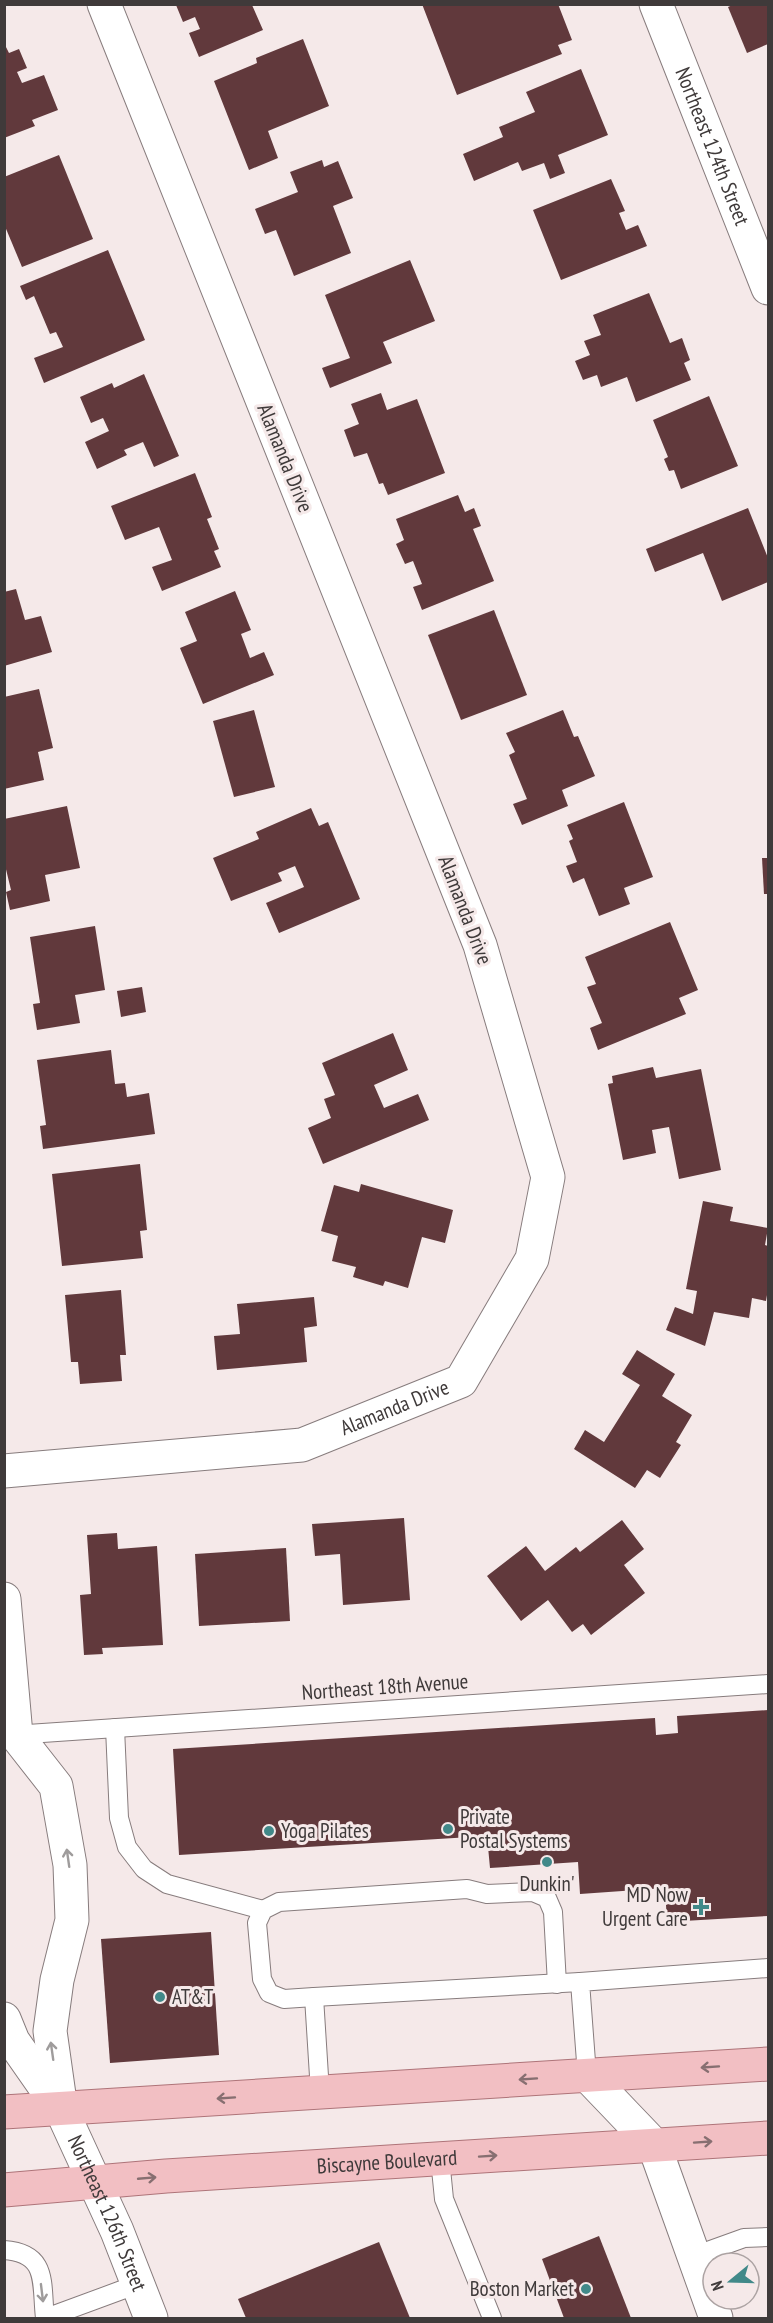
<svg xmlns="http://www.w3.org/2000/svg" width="773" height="2323" viewBox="0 0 773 2323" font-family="'PT Sans Narrow',sans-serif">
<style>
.building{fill:#61393c}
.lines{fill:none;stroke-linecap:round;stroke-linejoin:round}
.service-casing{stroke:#877c7d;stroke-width:20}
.minor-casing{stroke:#877c7d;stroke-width:35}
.tertiary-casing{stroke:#877c7d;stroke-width:35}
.primary-casing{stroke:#ae7479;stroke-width:35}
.service{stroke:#fff;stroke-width:18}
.minor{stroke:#fff;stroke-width:33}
.tertiary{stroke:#fff;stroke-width:33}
.primary{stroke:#f2bfc3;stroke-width:33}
.oneway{stroke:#9f9c9c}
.oneway2{stroke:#876f71}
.poi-dot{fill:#418989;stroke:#f5e9e9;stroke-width:2}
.labels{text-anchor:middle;stroke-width:6;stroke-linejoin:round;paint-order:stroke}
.street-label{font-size:21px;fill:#3f3a3a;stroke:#f5e9e9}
.poi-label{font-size:21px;fill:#3f3a3a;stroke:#f5e9e9;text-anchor:start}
</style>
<rect width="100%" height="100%" fill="#f5e9e9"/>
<!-- building -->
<g class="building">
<polygon points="422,4 558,4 572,40 558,45 562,54 457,95"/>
<polygon points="735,4 768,4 768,44 747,53 728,7"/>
<polygon points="176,5 252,5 263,30 199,57 189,33 200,29 195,17 183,22"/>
<polygon points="303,39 329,106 268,131 278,158 249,170 214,81 257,63 256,58"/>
<polygon points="4,43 9,53 19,49 27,68 17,72 22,83 44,75 58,110 32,120 35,126 4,138"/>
<polygon points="581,69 608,135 558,155 565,173 550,179 544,163 522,171 518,162 474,181 463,154 503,137 499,127 535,112 526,92"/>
<polygon points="59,155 93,239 22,267 4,224 4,177"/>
<polygon points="322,160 324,167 338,161 353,198 333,206 351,253 294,276 276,230 265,234 255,209 298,192 290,172"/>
<polygon points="611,179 625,211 619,213 626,230 638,225 647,246 561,280 533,210"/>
<polygon points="108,250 145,340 44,383 34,358 63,347 56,332 50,334 34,296 26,300 20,286"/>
<polygon points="410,260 435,321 383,342 392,363 330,388 322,368 350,358 325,295"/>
<polygon points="649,293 670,343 682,338 690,360 684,363 691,380 636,402 627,377 601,387 597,375 583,380 575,361 590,355 584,341 601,335 593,315"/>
<polygon points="144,374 179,456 154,467 143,442 124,450 127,455 97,469 85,442 109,431 103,418 91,423 80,397 112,383 114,388"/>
<polygon points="381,393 387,410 417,399 445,473 388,495 383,483 379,484 367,453 354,457 344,430 359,424 351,404"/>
<polygon points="709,396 738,466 681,489 674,470 669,471 664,459 668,457 653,420"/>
<polygon points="195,473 212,517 207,519 219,549 214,551 221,567 162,591 152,567 172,560 159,527 125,540 111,506"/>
<polygon points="458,495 465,512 474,508 481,526 473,529 494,581 422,610 413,587 422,584 413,561 405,564 396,544 404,540 396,519"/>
<polygon points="748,508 768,558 768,582 722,601 703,553 655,572 646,549"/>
<polygon points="16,589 25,620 41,616 52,652 4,666 4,592"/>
<polygon points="235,591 251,630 241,634 250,658 264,652 274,675 203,704 180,648 197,641 185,612"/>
<polygon points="494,610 527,695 461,720 428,635"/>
<polygon points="39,689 53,748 38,752 44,780 4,789 4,697"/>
<polygon points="254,710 275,787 234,797 213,721"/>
<polygon points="563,710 574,737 578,736 595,776 562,790 568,806 522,825 513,804 527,799 509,755 515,752 506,733"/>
<polygon points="624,802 653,877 624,888 630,904 599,916 584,878 573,883 566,866 577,862 569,841 573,839 567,825"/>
<polygon points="67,806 80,868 45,875 50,901 10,910 6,892 11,890 4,861 4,819"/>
<polygon points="311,808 319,826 328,822 360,899 279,933 266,903 304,887 295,866 278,873 282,881 231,901 213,858 259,839 256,832"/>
<polygon points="762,858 768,858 768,894 764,894"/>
<polygon points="670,922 698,990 679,998 686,1014 598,1050 590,1028 602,1023 587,987 596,984 585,957"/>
<polygon points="95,926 105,990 75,995 80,1023 37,1030 33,1004 40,1003 30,937"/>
<polygon points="142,987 146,1012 121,1017 117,991"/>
<polygon points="393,1033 408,1070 374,1085 384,1108 418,1094 429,1120 323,1164 308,1128 331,1118 324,1099 335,1095 322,1063"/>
<polygon points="111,1050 115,1084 125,1083 127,1097 149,1093 155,1134 43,1149 40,1126 46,1125 37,1060"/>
<polygon points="653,1067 656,1078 701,1069 721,1170 679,1179 669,1127 652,1130 656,1153 623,1160 608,1084 613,1083 612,1076"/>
<polygon points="140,1164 147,1230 140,1231 143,1258 62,1266 52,1174"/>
<polygon points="361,1184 453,1210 445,1243 422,1237 408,1288 385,1281 383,1286 353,1277 356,1267 332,1261 338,1236 321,1231 334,1185 359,1192"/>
<polygon points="703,1201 733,1207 730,1221 768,1228 765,1245 768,1246 768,1289 766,1301 752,1298 749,1318 714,1312 705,1346 666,1330 675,1307 693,1314 697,1291 686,1289"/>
<polygon points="121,1290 126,1355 120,1355 122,1381 80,1384 78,1362 71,1362 65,1295"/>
<polygon points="314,1297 317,1326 304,1328 307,1362 217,1370 214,1336 240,1334 237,1304"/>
<polygon points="637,1350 675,1374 662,1396 692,1415 676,1442 681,1445 660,1478 647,1470 635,1488 574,1449 585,1430 604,1442 640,1385 622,1374"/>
<polygon points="404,1518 410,1600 343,1605 340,1554 315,1556 312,1524"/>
<polygon points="622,1520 644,1549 624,1565 645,1593 591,1635 583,1624 572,1632 548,1600 521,1621 487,1576 526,1546 545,1571 576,1547 580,1552"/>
<polygon points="117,1533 118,1549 157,1546 163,1645 102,1648 103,1654 84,1655 80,1595 91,1594 87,1535"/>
<polygon points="286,1548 290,1621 199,1626 195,1554"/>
<polygon points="768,1710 768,1916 667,1922 665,1888 580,1894 578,1862 490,1868 487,1836 179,1855 173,1749 655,1718 656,1735 678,1733 677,1716"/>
<polygon points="211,1932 219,2055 110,2063 101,1939"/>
<polygon points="599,2236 631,2318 564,2318 542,2259"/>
<polygon points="379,2242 410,2318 246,2318 238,2299"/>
</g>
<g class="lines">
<!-- service casing -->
<g class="service-casing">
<g id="service">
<polyline points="115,1728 119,1818 127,1847 144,1869 167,1884 263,1910"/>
<polyline points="13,1735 768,1684"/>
<polyline points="314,1997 284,1999 269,1993 262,1979 257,1923 263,1910 279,1902 467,1889 487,1894 533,1892 547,1898 553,1912 557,1984"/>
<polyline points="587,2075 580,1982 768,1968"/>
<polyline points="320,2092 314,1997 580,1982"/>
<polyline points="440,2159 444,2199 492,2318"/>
<path d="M4 2250C49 2253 41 2284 45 2318"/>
<polyline points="694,2256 744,2238 768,2237"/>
<polyline points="46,2318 138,2284"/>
</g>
</g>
<!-- minor casing -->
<g class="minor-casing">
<g id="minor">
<path id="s1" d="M656 4 768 288"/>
<path id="s2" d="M4 1471 302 1445 461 1381 532 1259 548 1177 480 945 104 4"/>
<polyline points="4,1599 16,1735 56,1786 70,1865 72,1920 57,1980 50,2031 61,2109"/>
<polyline points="4,2019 13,2041 57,2104"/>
<polyline points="587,2075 654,2145 716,2318"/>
</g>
</g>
<!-- tertiary casing -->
<g class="tertiary-casing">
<g id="tertiary">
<path id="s3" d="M61 2109 117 2231 151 2318"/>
</g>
</g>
<!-- primary casing -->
<g class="primary-casing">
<g id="primary">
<polyline points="4,2112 768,2064"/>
<path id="s4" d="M4 2190 166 2176 768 2138"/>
</g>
</g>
<!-- service -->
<use href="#service" class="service"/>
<!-- minor -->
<use href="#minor" class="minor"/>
<!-- tertiary -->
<use href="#tertiary" class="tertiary"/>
<!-- primary -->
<use href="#primary" class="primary"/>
</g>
<!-- one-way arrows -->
<defs><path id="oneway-shaft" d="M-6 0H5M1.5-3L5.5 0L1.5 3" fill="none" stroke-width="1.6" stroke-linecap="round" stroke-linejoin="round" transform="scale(1.5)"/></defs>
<g class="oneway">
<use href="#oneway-shaft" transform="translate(68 1858) rotate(-98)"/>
<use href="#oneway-shaft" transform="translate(52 2051) rotate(-98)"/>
<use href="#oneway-shaft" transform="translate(42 2293) rotate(83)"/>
</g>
<g class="oneway2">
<use href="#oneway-shaft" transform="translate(710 2067) rotate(176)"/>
<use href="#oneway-shaft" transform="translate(528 2079) rotate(176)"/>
<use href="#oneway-shaft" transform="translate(226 2098) rotate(176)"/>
<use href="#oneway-shaft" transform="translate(703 2142) rotate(-4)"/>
<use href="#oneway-shaft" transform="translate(488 2156) rotate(-4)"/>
<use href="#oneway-shaft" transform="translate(147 2178) rotate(-5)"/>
</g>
<!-- markers -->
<g class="poi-dot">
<circle cx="448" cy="1829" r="6"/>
<circle cx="269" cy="1831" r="6"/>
<circle cx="547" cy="1862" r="6"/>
<path d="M698 1898h6v6h6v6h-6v6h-6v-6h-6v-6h6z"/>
<circle cx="160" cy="1997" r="6"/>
<circle cx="586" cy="2289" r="6"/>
</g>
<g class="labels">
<!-- street labels -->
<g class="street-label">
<text dy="7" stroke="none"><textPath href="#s1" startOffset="153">Northeast 124th Street</textPath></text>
<text transform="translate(285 458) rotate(68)" y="7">Alamanda Drive</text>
<text transform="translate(465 910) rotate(69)" y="7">Alamanda Drive</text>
<text dy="7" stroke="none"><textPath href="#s2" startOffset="399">Alamanda Drive</textPath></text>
<text transform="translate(385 1687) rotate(-4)" y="7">Northeast 18th Avenue</text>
<text dy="7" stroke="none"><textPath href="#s4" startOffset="384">Biscayne Boulevard</textPath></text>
<text dy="7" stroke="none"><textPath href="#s3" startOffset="114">Northeast 126th Street</textPath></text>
</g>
<!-- poi labels -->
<g class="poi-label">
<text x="460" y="1824">Private<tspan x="460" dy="24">Postal Systems</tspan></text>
<text x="281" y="1838">Yoga Pilates</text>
<text x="547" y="1891" text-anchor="middle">Dunkin'</text>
<text x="688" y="1902" text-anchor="end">MD Now<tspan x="688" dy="24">Urgent Care</tspan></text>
<text x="172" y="2004">AT&amp;T</text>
<text x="574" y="2296" text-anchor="end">Boston Market</text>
</g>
</g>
<!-- border -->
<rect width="773" height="2323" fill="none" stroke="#3f3a3a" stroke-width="12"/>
<!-- north arrow -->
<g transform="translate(731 2281) rotate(251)"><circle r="28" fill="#f5e9e9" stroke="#aca3a3" stroke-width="1.5"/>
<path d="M0-4.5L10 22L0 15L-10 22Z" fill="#418989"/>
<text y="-9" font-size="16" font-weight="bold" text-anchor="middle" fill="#3f3a3a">N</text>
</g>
</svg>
